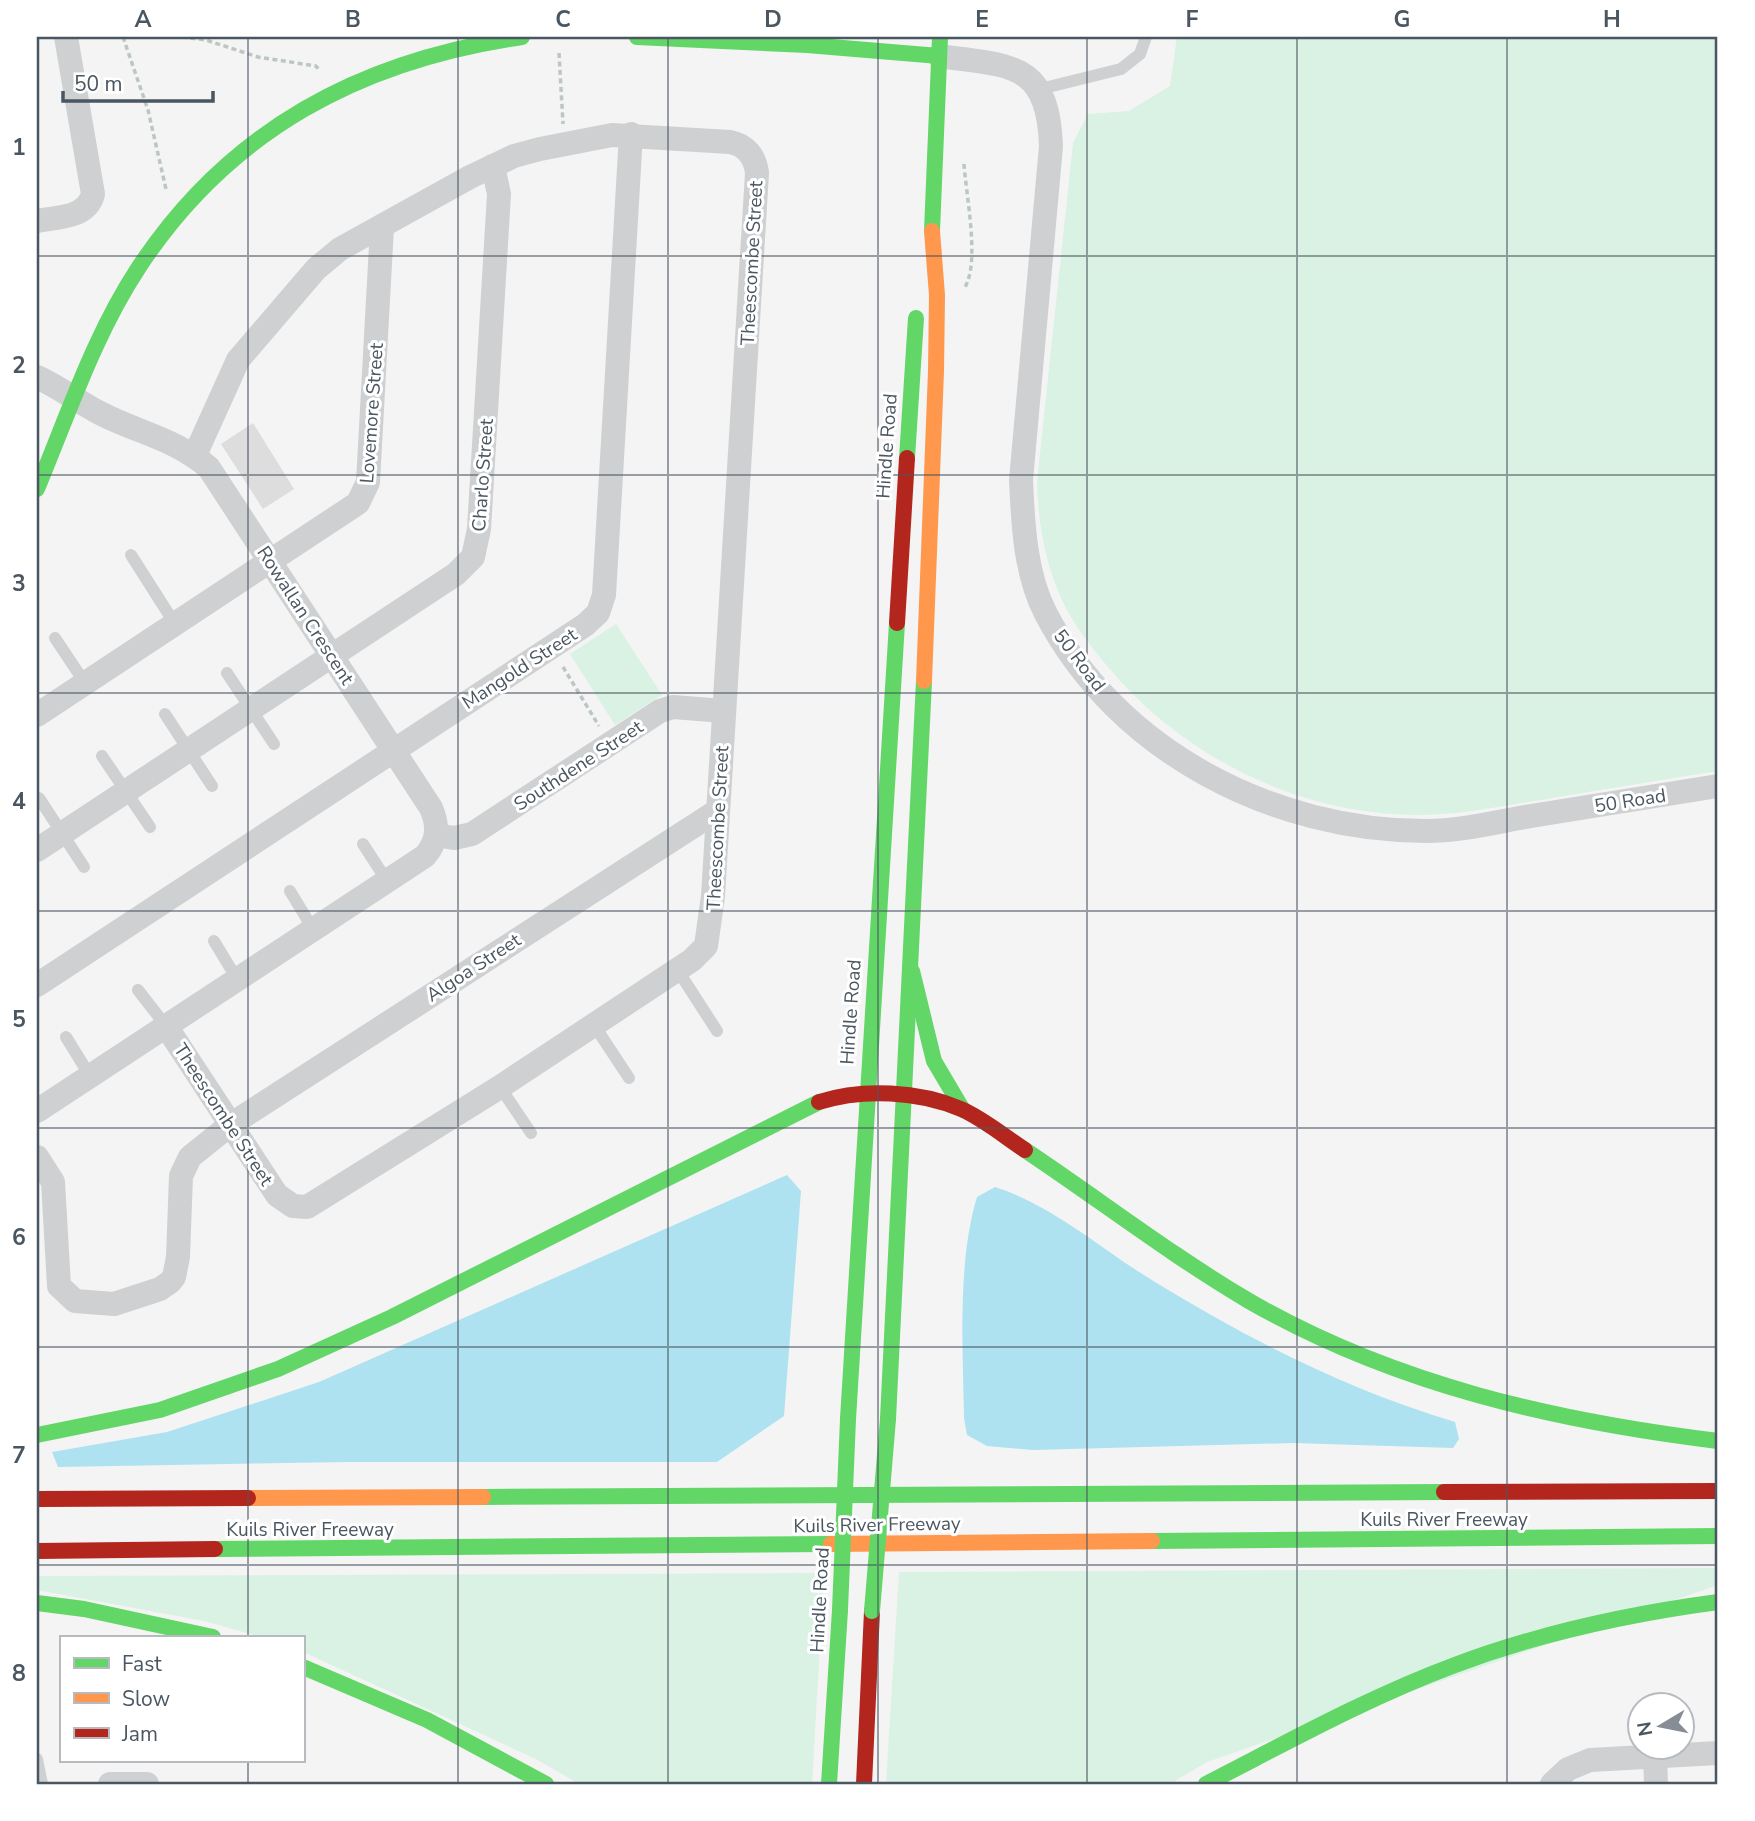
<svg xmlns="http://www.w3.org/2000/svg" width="1755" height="1821" viewBox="0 0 1755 1821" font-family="'Nunito Sans',sans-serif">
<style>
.green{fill:#d9f2e3}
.water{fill:#aee2f0}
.building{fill:#ddddde}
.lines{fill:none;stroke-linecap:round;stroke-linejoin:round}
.path{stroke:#bcc7c4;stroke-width:3.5;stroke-dasharray:5 3.5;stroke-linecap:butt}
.lane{stroke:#ced0d2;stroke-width:12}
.street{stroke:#ced0d2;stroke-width:24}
.fast{stroke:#63d668;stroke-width:16}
.slow{stroke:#ff974d;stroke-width:16}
.jam{stroke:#b3261e;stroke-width:16}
.fast-bridge{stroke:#63d668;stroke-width:16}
.grid{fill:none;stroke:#4a5661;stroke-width:2;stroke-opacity:0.55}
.labels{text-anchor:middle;stroke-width:6;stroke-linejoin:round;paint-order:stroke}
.street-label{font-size:19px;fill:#4a5661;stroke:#fff}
.neatline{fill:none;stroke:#4a5661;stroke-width:2.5}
.grid-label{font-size:23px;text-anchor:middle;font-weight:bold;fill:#4a5661}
</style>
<rect width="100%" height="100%" fill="#f4f4f4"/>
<!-- green -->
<g class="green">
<path d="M1177 37H1718V771C1659 780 1600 790 1541 800 1501 806 1461 815 1421 815 1299 815 1184 758 1107 666 1090 645 1073 624 1062 600 1045 563 1038 523 1037 482L1073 143 1088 114 1129 111 1170 86Z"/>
<polygon points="616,624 662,695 615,725 570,654"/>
<polygon points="1718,1568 1718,1585 1207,1762 1170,1784 886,1784 899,1572"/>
<polygon points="824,1573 812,1784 579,1784 536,1759 303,1652 303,1637 261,1637 204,1621 37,1590 37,1576"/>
</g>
<!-- water -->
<g class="water">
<polygon points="787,1175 801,1191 784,1416 717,1462 348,1462 58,1467 52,1452 167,1432 319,1382"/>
<path d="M995 1187C1054 1206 1102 1250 1155 1282 1252 1341 1346 1389 1455 1422L1459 1439 1453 1448 1294 1443 1033 1450 987 1446 967 1435 964 1418C963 1349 957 1263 977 1197Z"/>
</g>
<!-- building -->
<polygon class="building" points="253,423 294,489 263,509 221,444"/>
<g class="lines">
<!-- path -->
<g class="path">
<polyline points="123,37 148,110 166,189"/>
<polyline points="182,37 206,40 258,57 316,66 320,71"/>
<polyline points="559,53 563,124"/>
<path d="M964 164C966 195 980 262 965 287"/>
<polyline points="563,667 599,726"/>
</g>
<!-- lane -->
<g class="lane">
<polyline points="1040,89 1121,69 1140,54 1146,37"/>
<polyline points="131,555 175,624"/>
<polyline points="55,638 85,683"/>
<polyline points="227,673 274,744"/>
<polyline points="165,714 212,786"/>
<polyline points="102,756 150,827"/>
<polyline points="39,798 84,867"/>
<polyline points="363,844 387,881"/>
<polyline points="290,891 313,929"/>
<polyline points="214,941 237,979"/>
<polyline points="677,969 717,1031"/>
<polyline points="138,990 166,1026"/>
<polyline points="594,1025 629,1078"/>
<polyline points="66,1037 90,1076"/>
<polyline points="500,1087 531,1133"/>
<polyline points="37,1759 42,1784"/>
</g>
<!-- street -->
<g class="street">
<path d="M939 56C1010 66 1048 61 1051 146L1021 480C1023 524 1025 574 1046 614 1118 752 1274 831 1426 831 1461 831 1496 822 1531 816 1593 806 1656 796 1718 786"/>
<path d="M37 221C58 217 87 218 93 194L66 37"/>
<path d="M37 377C59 387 77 401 98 412 135 432 177 439 209 468L431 808C439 826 438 841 425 856L37 1111"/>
<polyline points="37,715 358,503 368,482 382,227"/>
<polyline points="436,835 454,838 472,834 660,711 673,707 724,711"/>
<polyline points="37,850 456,574 473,557 479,529 499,194 493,166"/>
<polyline points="37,985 585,625 598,613 604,595 631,134"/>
<path d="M166 1026 277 1195 293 1206 307 1207 500 1087 692 960 706 946 713 896 757 173C755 156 746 145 730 142L612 135 540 149 514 156 470 177 340 249 316 269 238 360 195 455"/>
<polyline points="37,1157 53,1182 59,1286 75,1301 114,1304 160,1289 170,1282 174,1277 178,1257 181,1176 190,1157 230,1125 717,811"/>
<polyline points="1655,1756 1656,1784"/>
<polyline points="110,1784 147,1784"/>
<polyline points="1552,1784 1568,1769 1590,1760 1718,1753"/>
</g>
<!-- fast -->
<g class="fast">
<polyline points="637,37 807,45 939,56"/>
<polyline points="932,231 940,37"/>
<polyline points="907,458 916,318"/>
<path d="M37 489C68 415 94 335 139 267 230 129 362 60 522 37"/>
<polyline points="912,971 934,1061 963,1110"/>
<path d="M1025 1150C1100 1200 1171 1255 1249 1301 1393 1384 1554 1421 1718 1441"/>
<polyline points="848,1419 897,623"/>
<polyline points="888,1419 924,681"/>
<polyline points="37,1435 160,1410 278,1369 392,1317 819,1102"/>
<polyline points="483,1497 1444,1492"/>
<polyline points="1152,1541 1718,1536"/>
<polyline points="215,1549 831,1544"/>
<polyline points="37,1603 84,1609 213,1637"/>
<polyline points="303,1667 427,1720 546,1784"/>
<polyline points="829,1784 840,1610"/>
<path d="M1206 1784C1288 1742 1369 1697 1455 1665 1540 1633 1628 1614 1718 1602"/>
</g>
<!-- slow -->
<g class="slow">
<polyline points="924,681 936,371 937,295 932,231"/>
<polyline points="248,1498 483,1497"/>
<polyline points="831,1544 1152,1541"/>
</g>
<!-- jam -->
<g class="jam">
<polyline points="897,623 907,458"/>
<path d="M819 1102C863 1088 919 1091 961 1109 984 1119 1005 1137 1025 1150"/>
<polyline points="1444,1492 1718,1491"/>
<polyline points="37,1499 248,1498"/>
<polyline points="37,1551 215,1549"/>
<polyline points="864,1784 872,1611"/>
</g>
<!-- fast-bridge -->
<g class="fast-bridge">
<polyline points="840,1610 848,1419"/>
<polyline points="872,1611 888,1419"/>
</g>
</g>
<!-- grid -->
<path class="grid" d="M248 37V1637M458 37V1784M668 37V1784M878 37V1784M1087 37V1784M1297 37V1784M1507 37V1784M37 256H1718M37 475H1718M37 693H1718M37 911H1718M37 1128H1718M37 1347H1718M37 1565H1718M248 1760V1784"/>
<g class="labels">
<!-- street labels -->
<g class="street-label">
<text transform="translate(751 263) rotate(-87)" y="7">Theescombe Street</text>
<text transform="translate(371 413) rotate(-86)" y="7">Lovemore Street</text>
<text transform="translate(886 446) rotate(-86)" y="7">Hindle Road</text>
<text transform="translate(482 475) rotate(-86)" y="7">Charlo Street</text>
<text transform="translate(306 615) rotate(57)" y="7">Rowallan Crescent</text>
<text transform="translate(1080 660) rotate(53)" y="7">50 Road</text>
<text transform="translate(519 668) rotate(-33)" y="7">Mangold Street</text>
<text transform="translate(578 765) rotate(-33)" y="7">Southdene Street</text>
<text transform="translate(1630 800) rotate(-9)" y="7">50 Road</text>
<text transform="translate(717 828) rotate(-87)" y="7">Theescombe Street</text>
<text transform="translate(473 967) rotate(-33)" y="7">Algoa Street</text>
<text transform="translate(850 1012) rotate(-86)" y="7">Hindle Road</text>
<text transform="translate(224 1114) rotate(57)" y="7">Theescombe Street</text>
<text x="1444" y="1526">Kuils River Freeway</text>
<text transform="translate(877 1524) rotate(-1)" y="7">Kuils River Freeway</text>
<text x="310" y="1536">Kuils River Freeway</text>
<text transform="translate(819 1600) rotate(-87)" y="7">Hindle Road</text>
</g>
</g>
<!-- border -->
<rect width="1755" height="1821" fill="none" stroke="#ffffff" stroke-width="77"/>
<!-- legend -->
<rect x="60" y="1636" width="245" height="126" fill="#ffffff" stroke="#b7bbc0" stroke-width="2"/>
<rect x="74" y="1658" width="35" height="10" fill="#63d668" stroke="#b7bbc0" stroke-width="2"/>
<text x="122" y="1671" font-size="21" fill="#4a5661">Fast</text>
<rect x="74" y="1693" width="35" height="10" fill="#ff974d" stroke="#b7bbc0" stroke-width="2"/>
<text x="122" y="1706" font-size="21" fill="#4a5661">Slow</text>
<rect x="74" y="1728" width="35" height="10" fill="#b3261e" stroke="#b7bbc0" stroke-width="2"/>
<text x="122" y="1741" font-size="21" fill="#4a5661">Jam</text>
<!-- north arrow -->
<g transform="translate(1661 1726) rotate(260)"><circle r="33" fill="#ffffff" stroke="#b7bbc0" stroke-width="2"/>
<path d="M0-5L12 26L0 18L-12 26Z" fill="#868d94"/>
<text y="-10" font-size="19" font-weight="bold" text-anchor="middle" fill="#4a5661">N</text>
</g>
<!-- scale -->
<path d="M63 91v10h150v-10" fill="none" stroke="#4a5661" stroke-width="3.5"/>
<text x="74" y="91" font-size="21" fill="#4a5661" stroke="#ffffff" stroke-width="5" paint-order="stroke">50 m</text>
<rect x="38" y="38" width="1678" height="1745" class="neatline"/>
<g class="grid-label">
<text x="143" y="27">A</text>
<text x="353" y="27">B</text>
<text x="563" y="27">C</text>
<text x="773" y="27">D</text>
<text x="982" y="27">E</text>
<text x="1192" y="27">F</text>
<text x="1402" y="27">G</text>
<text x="1612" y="27">H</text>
<text x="19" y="155">1</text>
<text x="19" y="373">2</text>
<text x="19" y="591">3</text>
<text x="19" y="809">4</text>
<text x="19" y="1027">5</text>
<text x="19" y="1245">6</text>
<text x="19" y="1463">7</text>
<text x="19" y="1681">8</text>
</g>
</svg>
